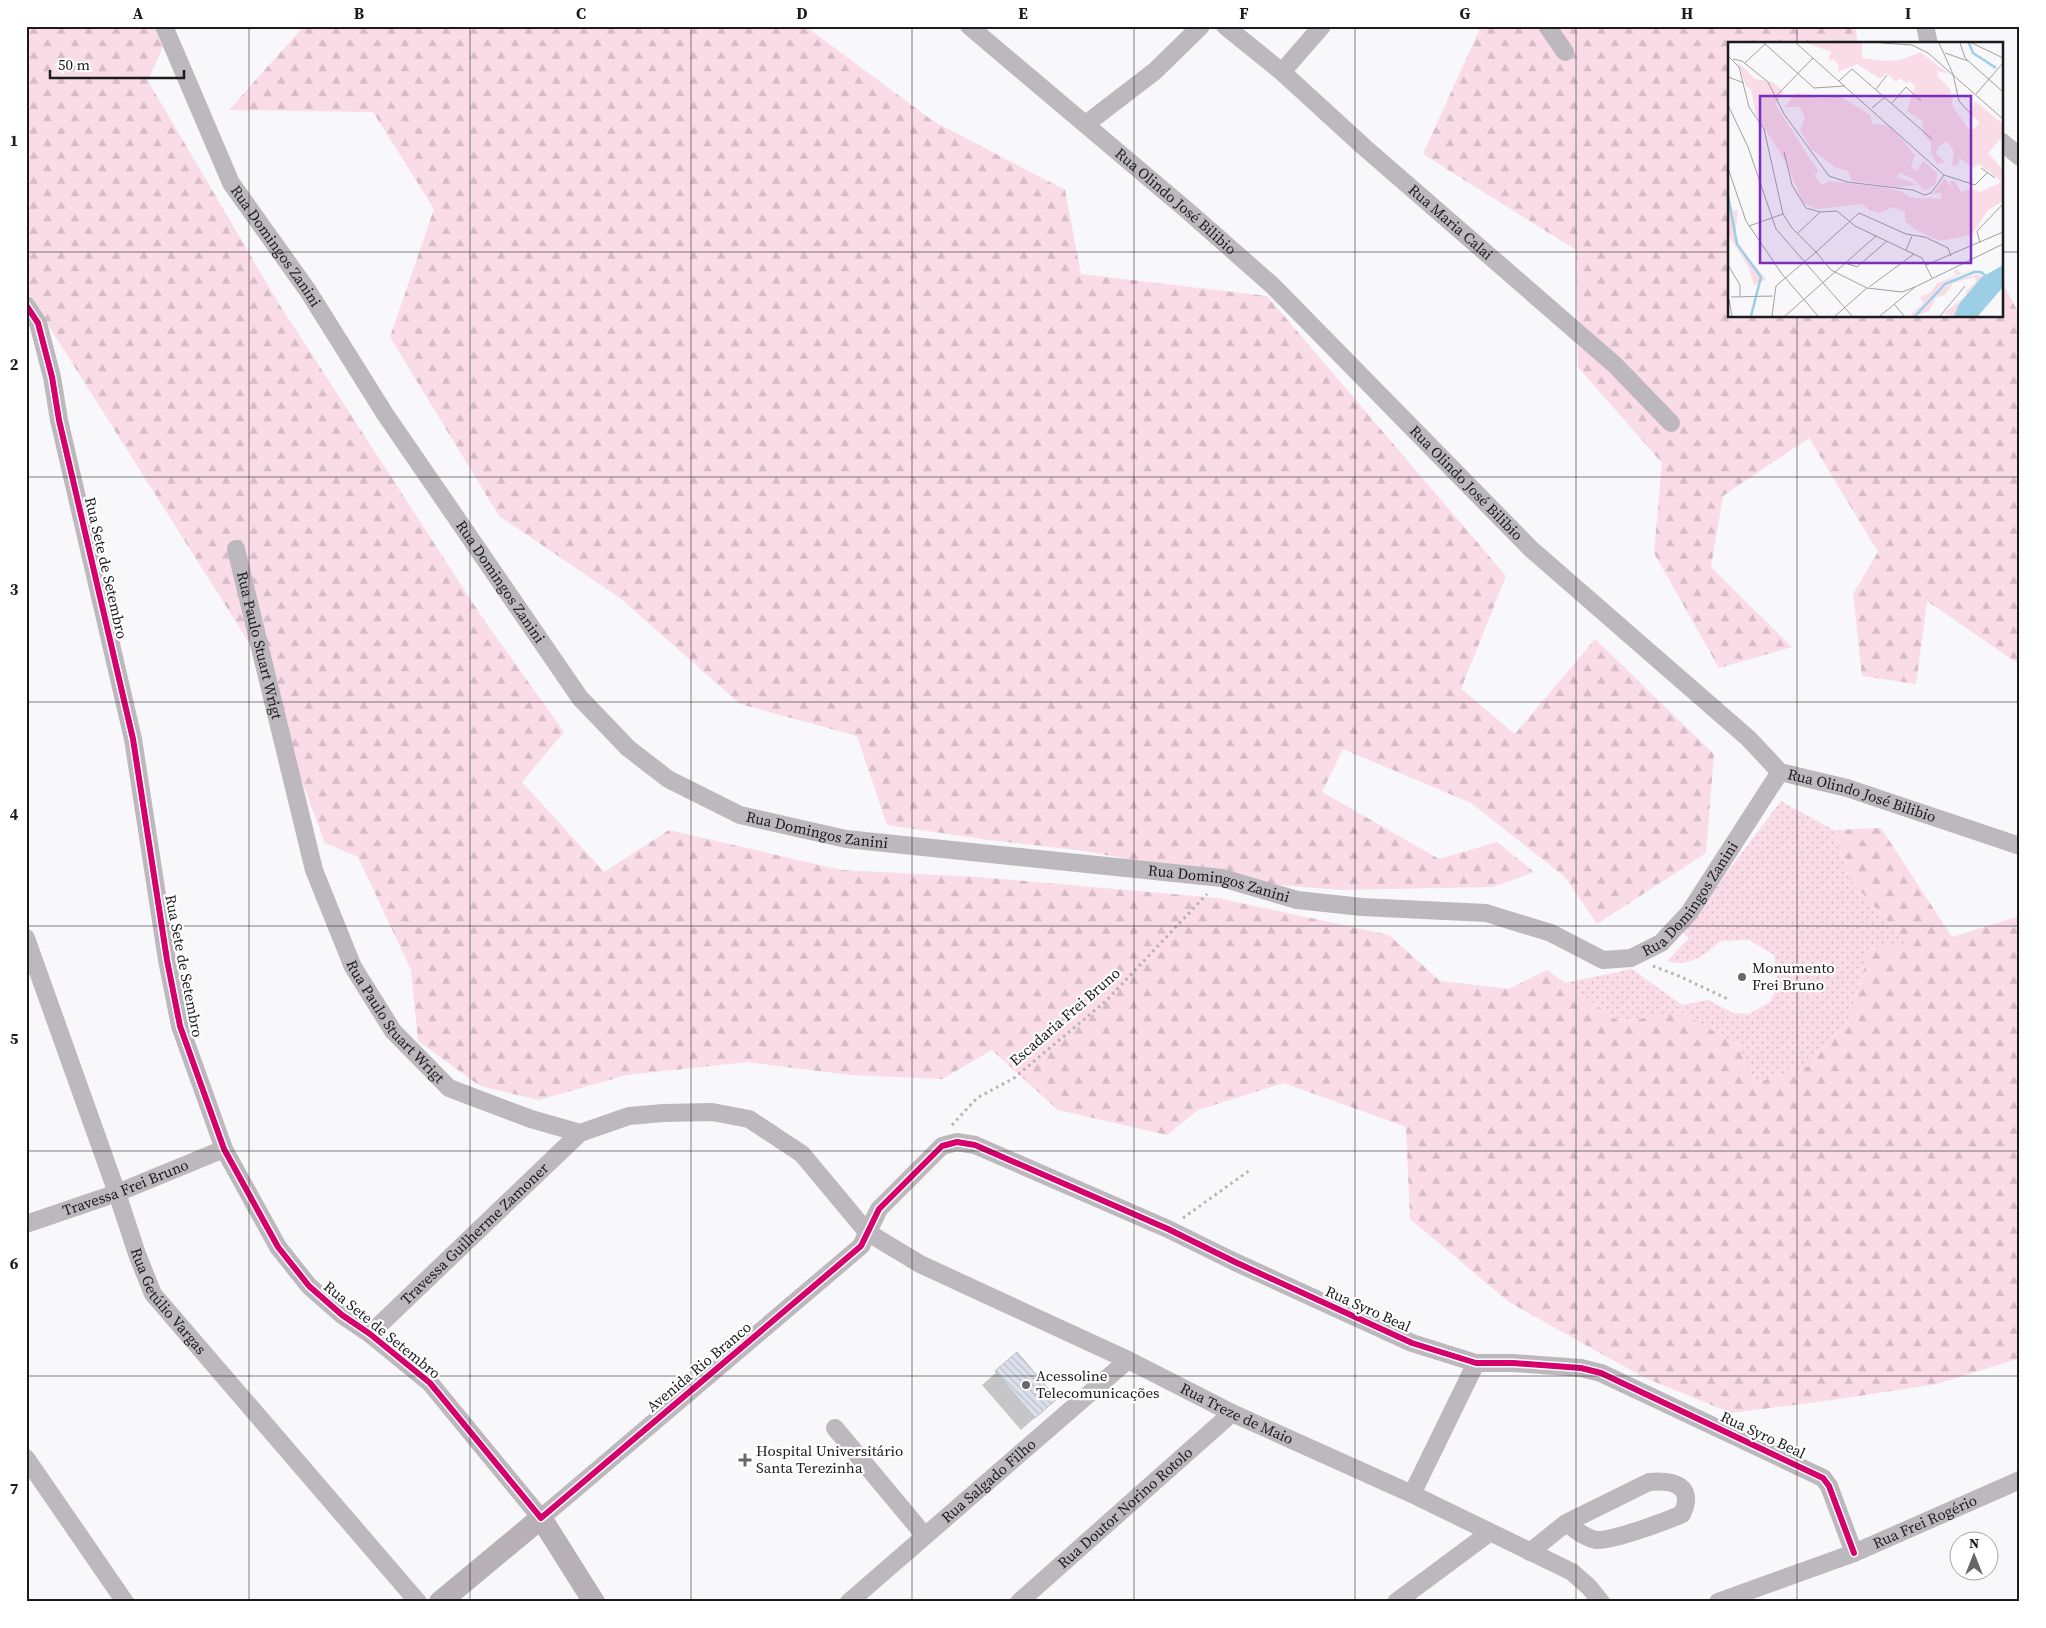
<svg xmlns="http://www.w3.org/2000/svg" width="2046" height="1628" viewBox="0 0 2046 1628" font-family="'Source Serif 4',serif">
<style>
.grass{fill:url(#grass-dots)}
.forest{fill:url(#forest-firs)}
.shadow{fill:#0003}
.building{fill:url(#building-back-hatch);stroke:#bfbfc2}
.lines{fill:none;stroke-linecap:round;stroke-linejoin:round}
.path{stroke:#b5b1b5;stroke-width:3;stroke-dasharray:2.5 4;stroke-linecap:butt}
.minor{stroke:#bdb8be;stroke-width:18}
.major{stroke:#b7b0b7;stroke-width:22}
.cycleway-casing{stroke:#fff;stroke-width:9}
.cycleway{stroke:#d6006c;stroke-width:6}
.grid{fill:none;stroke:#1b1b1d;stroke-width:1;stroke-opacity:0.55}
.poi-dot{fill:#68686a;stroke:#fff;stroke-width:2}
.labels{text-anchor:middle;stroke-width:4.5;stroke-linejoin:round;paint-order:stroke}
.street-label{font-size:15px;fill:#1b1b1d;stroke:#fff}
.poi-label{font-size:15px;fill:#1b1b1d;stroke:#fff;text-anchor:start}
.inset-river{fill:none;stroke:#9ccfe6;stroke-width:2.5}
.inset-road{fill:none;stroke:#a09fa2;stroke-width:1}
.view{fill:#7b2cbf;fill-opacity:0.15;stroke:#7b2cbf;stroke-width:2.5}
.inset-edge{fill:none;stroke:#1b1b1d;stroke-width:2.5}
.neatline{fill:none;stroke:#1b1b1d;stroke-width:2}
.grid-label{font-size:16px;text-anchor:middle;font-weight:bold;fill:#1b1b1d}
</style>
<defs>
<pattern id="grass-dots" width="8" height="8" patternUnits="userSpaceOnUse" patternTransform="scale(1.25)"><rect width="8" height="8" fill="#fadce6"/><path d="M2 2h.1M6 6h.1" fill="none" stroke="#d6bcc5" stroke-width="1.8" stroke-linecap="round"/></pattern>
<pattern id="forest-firs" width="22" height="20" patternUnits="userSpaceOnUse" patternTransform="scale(1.25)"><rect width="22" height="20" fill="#fadce6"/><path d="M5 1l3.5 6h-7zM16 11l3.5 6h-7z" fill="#d6bcc5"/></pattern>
<pattern id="building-back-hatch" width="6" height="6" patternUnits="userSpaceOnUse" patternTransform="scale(1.25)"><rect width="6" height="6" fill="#dbe0ec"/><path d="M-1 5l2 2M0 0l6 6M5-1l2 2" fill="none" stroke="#bbc0ca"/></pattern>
</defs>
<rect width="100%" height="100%" fill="#f8f7fa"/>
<!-- grass -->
<path class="grass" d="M1781 801 1834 830 1849 878 1910 945 1870 949 1849 1018 1809 1066 1755 1083 1738 1045 1681 1012 1620 1022 1565 983 1632 969 1682 1005 1708 1000 1733 1013 1749 1014 1770 1002 1778 984 1774 955 1749 940 1720 941C1705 956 1689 967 1667 961L1689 938 1682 932Z"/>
<!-- forest -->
<g class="forest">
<polygon points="26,26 176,26 169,33 148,81 279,304 482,617 564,732 522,782 604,872 669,830 841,870 979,877 1218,898 1389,935 1440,981 1509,989 1547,970 1620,1022 1681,1012 1738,1045 1755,1083 1809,1066 1849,1018 1870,949 1909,945 1849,878 1834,830 1881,828 1952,937 2020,916 2020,1358 1937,1384 1832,1400 1731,1413 1643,1377 1509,1302 1410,1219 1406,1127 1284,1083 1198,1110 1167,1135 1058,1110 992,1050 942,1079 850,1075 747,1062 627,1075 539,1100 480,1086 418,1041 411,970 358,857 325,843 253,649 26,290"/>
<polygon points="304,26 595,26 599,28 805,26 933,121 1065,190 1081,274 1267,296 1506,576 1461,689 1515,734 1595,639 1714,754 1706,853 1597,924 1565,877 1471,803 1343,749 1322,792 1439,859 1497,842 1534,872 1493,887 1341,890 1254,883 1085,851 989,840 887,825 857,736 740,704 620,598 499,516 390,337 434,209 373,112 229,110"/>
<polygon points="1481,26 1855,26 1858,44 1730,44 1730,316 2002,316 2002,281 2020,316 2020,665 1927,601 1916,684 1862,676 1853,594 1878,552 1809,438 1723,496 1711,567 1792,647 1719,668 1654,553 1662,463 1578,367 1576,250 1423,154"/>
</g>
<!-- shadow -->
<polygon class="shadow" points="1017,1354 1056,1399 1021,1430 982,1385"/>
<!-- building -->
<polygon class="building" points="1017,1352 1057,1399 1035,1418 995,1371"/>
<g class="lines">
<!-- path -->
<g class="path">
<polyline points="1653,966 1679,976 1728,999"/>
<polyline points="952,1125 977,1098 1014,1078 1106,1001 1207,894"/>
<polyline points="1183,1218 1250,1170"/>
</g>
<!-- minor -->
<g class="minor">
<path id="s1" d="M164 26 231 183 308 291 385 414 580 698 628 748 668 779 740 815 846 839 1222 878 1297 900 1362 907 1486 913 1551 933 1603 960 1631 958 1661 943 1689 913 1780 772"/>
<path id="s2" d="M969 26 1189 212 1273 286 1531 549 1748 738 1780 772 1847 788 2020 846"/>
<path id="s3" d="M1225 26 1282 72 1364 147 1615 365 1671 423"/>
<polyline points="1547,26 1565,52"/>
<polyline points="1925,26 1929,44"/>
<polyline points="1282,72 1322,26"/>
<polyline points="1086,124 1155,71 1201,26"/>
<polyline points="2002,142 2020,157"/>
<polyline points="26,305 38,323 52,377 59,420 133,739 167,960 180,1026 224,1149 278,1247 309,1286 342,1315 370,1334 430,1383 541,1518 861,1246 879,1209 942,1146 957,1142 975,1145 1168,1229 1235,1262 1412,1343 1476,1363 1513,1363 1581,1368 1601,1373 1823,1478 1829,1486 1854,1553"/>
<path id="s4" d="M236 549 314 870 353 967 393 1031 449 1088 531 1119 580 1133 629 1116 663 1113 712 1112 749 1119 802 1154 867 1232 920 1264 1128 1360 1232 1413 1412 1494 1572 1572 1589 1587 1601 1602"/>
<path id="s5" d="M26 938 117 1193 137 1254 153 1294 418 1602"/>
<path id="s6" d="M26 1224 117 1193 224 1149"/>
<path id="s7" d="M370 1334 580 1133"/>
<polyline points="835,1428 925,1536"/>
<polyline points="26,1458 125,1602"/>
<polyline points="1412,1494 1476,1363"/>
<path d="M1530 1552 1566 1523 1649 1482C1672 1480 1696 1485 1682 1514 1667 1521 1612 1541 1597 1540 1586 1539 1575 1529 1566 1523"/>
<path id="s8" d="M849 1602 1128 1360"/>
<path id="s9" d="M1019 1602 1232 1413"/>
<polyline points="1396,1602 1489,1533"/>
<path id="s10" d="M1718 1602 1854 1553 2020 1480"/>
</g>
<!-- major -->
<polyline class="major" points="440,1602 541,1518 594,1602"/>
<!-- cycleway casing -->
<g class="cycleway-casing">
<polyline id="cycleway" points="26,305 38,323 52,377 59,420 133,739 167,960 180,1026 224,1149 278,1247 309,1286 342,1315 370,1334 430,1383 541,1518 861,1246 879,1209 942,1146 957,1142 975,1145 1168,1229 1235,1262 1412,1343 1476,1363 1513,1363 1581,1368 1601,1373 1823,1478 1829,1486 1854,1553"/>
</g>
<!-- cycleway -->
<use href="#cycleway" class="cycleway"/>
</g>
<!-- grid -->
<path class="grid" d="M249 26V1602M470 26V1602M691 26V1602M912 26V1602M1134 26V1602M1355 26V1602M1576 26V1602M1797 26V44M26 252H1730M2002 252H2020M1797 316V1602M26 477H2020M26 702H2020M26 926H2020M26 1151H2020M26 1376H2020"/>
<!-- markers -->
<g class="poi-dot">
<circle cx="1742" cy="977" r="5"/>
<circle cx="1026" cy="1385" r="5"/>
<path d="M742.5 1452.5h5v5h5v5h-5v5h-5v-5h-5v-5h5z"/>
</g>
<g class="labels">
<!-- street labels -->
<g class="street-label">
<text dy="5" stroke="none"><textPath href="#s2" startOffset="271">Rua Olindo José Bilibio</textPath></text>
<text dy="5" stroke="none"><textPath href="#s3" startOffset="299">Rua Maria Calai</textPath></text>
<text dy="5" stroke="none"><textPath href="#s1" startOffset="248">Rua Domingos Zanini</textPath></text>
<text dy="5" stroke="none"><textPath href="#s2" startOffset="676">Rua Olindo José Bilibio</textPath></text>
<text transform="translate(106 568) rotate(77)" y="5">Rua Sete de Setembro</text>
<text dy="5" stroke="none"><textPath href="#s1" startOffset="652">Rua Domingos Zanini</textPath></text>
<text dy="5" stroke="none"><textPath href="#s4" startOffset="99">Rua Paulo Stuart Wrigt</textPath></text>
<text dy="5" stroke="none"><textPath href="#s2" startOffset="1188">Rua Olindo José Bilibio</textPath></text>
<text dy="5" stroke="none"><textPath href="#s1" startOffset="1072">Rua Domingos Zanini</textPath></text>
<text dy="5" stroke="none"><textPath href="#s1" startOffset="1478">Rua Domingos Zanini</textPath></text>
<text dy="5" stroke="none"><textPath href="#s1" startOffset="1988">Rua Domingos Zanini</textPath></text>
<text transform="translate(184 966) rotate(79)" y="5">Rua Sete de Setembro</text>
<text transform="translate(1065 1017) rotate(-41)" y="5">Escadaria Frei Bruno</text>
<text dy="5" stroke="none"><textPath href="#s4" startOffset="504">Rua Paulo Stuart Wrigt</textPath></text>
<text dy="5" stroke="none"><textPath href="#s6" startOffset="106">Travessa Frei Bruno</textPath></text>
<text dy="5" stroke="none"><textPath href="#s7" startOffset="145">Travessa Guilherme Zamoner</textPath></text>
<text dy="5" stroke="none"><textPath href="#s5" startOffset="392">Rua Getúlio Vargas</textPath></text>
<text transform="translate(1368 1309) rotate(24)" y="5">Rua Syro Beal</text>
<text transform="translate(382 1330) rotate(39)" y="5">Rua Sete de Setembro</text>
<text transform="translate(699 1367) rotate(-40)" y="5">Avenida Rio Branco</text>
<text dy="5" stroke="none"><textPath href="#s4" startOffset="1479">Rua Treze de Maio</textPath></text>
<text transform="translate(1763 1435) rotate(25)" y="5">Rua Syro Beal</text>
<text dy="5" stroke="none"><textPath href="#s8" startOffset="185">Rua Salgado Filho</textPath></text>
<text dy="5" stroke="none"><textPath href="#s9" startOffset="142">Rua Doutor Norino Rotolo</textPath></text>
<text dy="5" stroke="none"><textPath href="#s10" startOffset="222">Rua Frei Rogério</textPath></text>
</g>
<!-- poi labels -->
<g class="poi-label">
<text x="1752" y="973">Monumento<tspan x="1752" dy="17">Frei Bruno</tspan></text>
<text x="1036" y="1381">Acessoline<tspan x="1036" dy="17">Telecomunicações</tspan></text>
<text x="756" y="1456">Hospital Universitário<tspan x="756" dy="17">Santa Terezinha</tspan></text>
</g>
</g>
<!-- overview -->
<g transform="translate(1728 42)">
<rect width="275" height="275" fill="#f8f7fa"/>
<path d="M216 136 229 151 213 165 193 155 214 157 212 150 204 153Z" fill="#fadce6"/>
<path d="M79 1H134V16L156 19 173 18 192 10 221 32 209 29 211 36 222 47 225 65 242 89 252 81 243 72 247 59 275 82V94L260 111 275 128V159L260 168 244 193 211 199 188 188 177 179V170L165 165 152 171 141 168 134 162 88 167 75 161 58 120 28 73 23 48 18 44 10 20 27 37 45 40 56 50 47 62 90 129 86 134 94 143 101 139 158 146 175 150 181 155 205 158 213 165 228 151 221 139H226L233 150 244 147 252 150 274 140 251 122 246 126 231 116 230 124 224 123 226 110 219 99 210 105 208 112 217 120 209 122 203 111V101L195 91 194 79 179 69 187 44 181 39 178 41 172 36 168 40 158 31 152 37 129 22 110 30 111 24 106 17 100 19 103 10ZM68 51 94 56 112 54 142 73 144 82 163 84 187 113 183 125 188 129 196 119 209 131 208 142 197 149 184 136 171 131 169 135 190 143 170 145 124 139 120 129 108 126 83 107 72 88 77 75 71 65H56ZM0 152 5 169 10 168 7 194 12 206 38 237 31 242 26 243 21 226 0 192ZM229 227 232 231 252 227 232 232 213 244 185 274H182L195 261 192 255 202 251 209 241 228 234 226 229ZM252 232 255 236 231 262 226 274 216 271 238 254 239 248 248 240 247 235 225 241 217 253 206 256 207 258 201 269 187 274 213 247 227 238Z" fill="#fadce6"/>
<path d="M275 223V245L250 274H226L231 262 254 235Z" fill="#9ccfe6"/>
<path class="inset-river" d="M241 1 245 11 268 26M0 154 9 202 33 235 23 274M187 274 217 242 246 230H253L260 236"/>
<path class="inset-road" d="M36 1 86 46 117 44M68 1 216 133 247 143 259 131M153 1 184 3 200 11 275 77M211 1 225 32 231 59 242 71M232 1 237 16 274 49M244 1 275 16M217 11 240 19M0 14 11 25 21 65 36 87 55 172 64 186 88 210 131 171 178 192 197 195 220 206 223 214M5 17 14 19 40 40 56 72 101 134 119 140 185 148 197 153 203 151 216 133M17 21 37 2M0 35 16 41M111 39 124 27 204 97M148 47 159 33M248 52 275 21M48 54 85 16M164 61 178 45 193 59M0 63 20 105 48 187 124 274M144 66 157 55M56 110 64 143 78 166 92 170 109 169 127 184 194 216 204 236M0 126 18 179 54 232 90 274M253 126 267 136M21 184 55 172M70 191 92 170M252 201 249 189 275 162M178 208 184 194M117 221 129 225 159 199M0 223 12 243V254M198 223 275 190M141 245 186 212M3 255 45 254M1 257 4 274M166 262 176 274M44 274 48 244 88 210 103 228 139 246 174 250 187 245M57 274 148 194M107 274 139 246M152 274 187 245 275 202M212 274 237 244"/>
<path class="view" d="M32 54H243V221H32Z"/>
<rect width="275" height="275" class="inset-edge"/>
</g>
<!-- border -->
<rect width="2046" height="1628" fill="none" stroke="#ffffff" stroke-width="55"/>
<!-- north arrow -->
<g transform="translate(1974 1556)"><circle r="24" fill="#ffffff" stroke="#a4a4a5"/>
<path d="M0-4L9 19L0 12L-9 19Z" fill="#68686a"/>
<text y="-8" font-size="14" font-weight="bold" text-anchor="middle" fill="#1b1b1d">N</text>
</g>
<!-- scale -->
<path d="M50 70v8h134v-8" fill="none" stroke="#1b1b1d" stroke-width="2.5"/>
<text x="58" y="70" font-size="15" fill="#1b1b1d" stroke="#ffffff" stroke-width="4" paint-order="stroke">50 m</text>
<rect x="28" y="28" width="1990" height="1572" class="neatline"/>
<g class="grid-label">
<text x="138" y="19">A</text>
<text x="359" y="19">B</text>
<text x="581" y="19">C</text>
<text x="802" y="19">D</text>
<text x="1023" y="19">E</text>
<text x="1244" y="19">F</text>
<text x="1465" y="19">G</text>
<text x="1687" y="19">H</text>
<text x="1908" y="19">I</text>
<text x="14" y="146">1</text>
<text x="14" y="370">2</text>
<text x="14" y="595">3</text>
<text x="14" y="820">4</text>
<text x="14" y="1044">5</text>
<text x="14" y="1269">6</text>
<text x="14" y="1494">7</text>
</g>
</svg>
